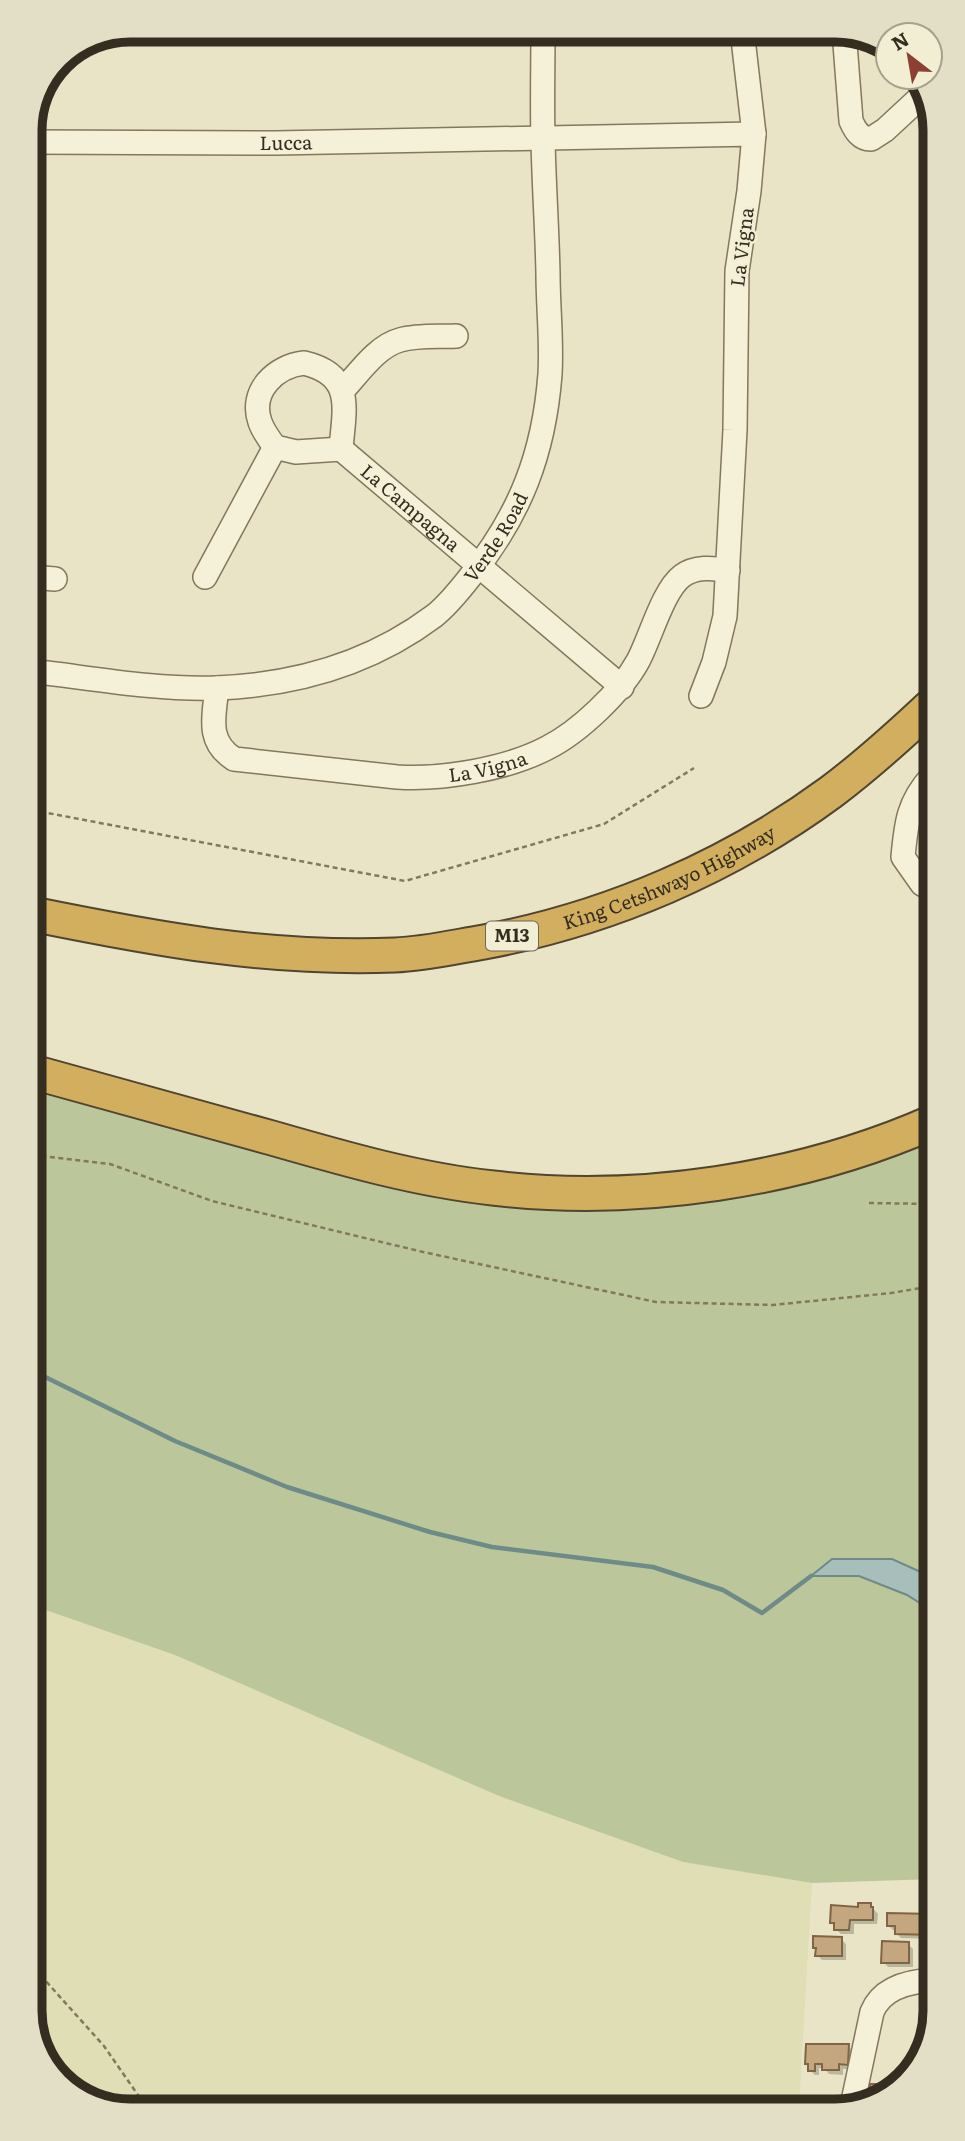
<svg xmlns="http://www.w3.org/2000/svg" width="965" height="2141" viewBox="0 0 965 2141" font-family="Literata,serif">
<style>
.farmland{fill:#dfdeb4}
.green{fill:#bbc79b}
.water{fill:#a7beba;stroke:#6e8b88;stroke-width:2}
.shadow{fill:#0003}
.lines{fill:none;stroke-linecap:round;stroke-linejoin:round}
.stream{stroke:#6e8b88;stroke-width:4.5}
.building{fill:#c4a67f;stroke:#806545;stroke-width:2}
.minor-casing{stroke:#83775d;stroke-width:26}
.highway-casing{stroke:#514531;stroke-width:37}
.path{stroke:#83775d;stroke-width:2.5;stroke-dasharray:5 3.5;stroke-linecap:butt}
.minor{stroke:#f5f1d8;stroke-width:23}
.highway{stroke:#d1af5f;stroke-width:33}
.labels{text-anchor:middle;stroke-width:5;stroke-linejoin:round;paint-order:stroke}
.shield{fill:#f2eed4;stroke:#6e6756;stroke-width:2}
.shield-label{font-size:18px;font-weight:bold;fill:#352d20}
.street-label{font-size:19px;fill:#352d20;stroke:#f2eed4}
.rim{fill:none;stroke:#352d20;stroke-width:9}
</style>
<rect width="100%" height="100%" fill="#eae4c6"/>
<!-- farmland -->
<polygon class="farmland" points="34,1606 175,1655 499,1796 683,1862 812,1883 799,2106 123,2111 69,2091 35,2044"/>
<!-- green -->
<polygon class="green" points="33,1072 336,1156 626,1191 933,1122 935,1879 812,1883 683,1862 499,1796 175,1655 34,1606"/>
<!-- water -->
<polygon class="water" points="832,1559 892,1559 934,1578 934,1612 907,1595 859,1576 811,1576"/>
<!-- shadow -->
<g class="shadow">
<polygon points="870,1905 878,1914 877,1924 854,1924 854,1934 841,1934 836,1929 836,1926 832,1922"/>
<polygon points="935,1915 935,1939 901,1938 896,1933 897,1930 894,1931 889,1926"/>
<polygon points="841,1939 846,1944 846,1960 822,1960 817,1955 817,1950 814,1947"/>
<polygon points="908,1944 913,1949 913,1967 888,1967 883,1962"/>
<polygon points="848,2046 853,2051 853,2069 843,2069 843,2075 829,2074 824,2068 819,2068 819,2075 815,2075 810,2070 810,2066 807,2063"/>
</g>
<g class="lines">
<!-- stream -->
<polyline class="stream" points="33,1371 175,1441 287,1487 430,1532 492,1547 653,1567 723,1590 762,1613 811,1576"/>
</g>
<!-- building -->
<g class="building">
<polygon points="858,1903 871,1903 871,1907 873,1907 873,1920 850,1920 849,1930 834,1930 834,1923 830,1923 831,1905 858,1907"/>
<polygon points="887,1913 935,1914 935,1935 895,1934 895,1926 887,1926"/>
<polygon points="813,1936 842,1937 842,1956 815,1956 816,1948 813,1948"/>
<polygon points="882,1941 909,1942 909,1963 881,1963"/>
<polygon points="806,2044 849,2044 848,2065 839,2064 839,2070 822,2070 822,2064 815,2064 815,2071 808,2071 808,2064 805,2064"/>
<polygon points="870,2084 886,2084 886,2090 889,2090 870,2104"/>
</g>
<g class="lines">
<!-- minor casing -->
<g class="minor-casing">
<g id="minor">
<polyline points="742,30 754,134"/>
<path d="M844 31 851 121C855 130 860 139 871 139L885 130 926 92"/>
<path id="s1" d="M30 142 276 143 754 134 749 191 737 271 735 430 725 616 714 662 701 696"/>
<path d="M304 363C355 375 344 409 341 449L296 452 275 447C269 439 263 431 260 422 249 391 276 366 304 363Z"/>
<path d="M343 390C359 373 377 346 400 340 418 335 438 337 456 336"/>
<path id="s2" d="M341 449 622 687"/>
<polyline points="31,577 55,579"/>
<polyline points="205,577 275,447"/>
<path id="s3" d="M31 671C92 678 155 690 216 688 295 685 370 664 434 616 447 606 459 591 470 577 520 515 544 454 550 374 552 341 548 307 548 273 547 229 544 185 543 141 542 104 543 67 543 30"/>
<path id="s4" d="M217 688C214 716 206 741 234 759L397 777C442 780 507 769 547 748 579 732 621 692 638 661 650 639 663 590 682 576 695 566 713 568 728 570"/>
<path d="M932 776C908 802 906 824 903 857L922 884 932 889"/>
<path d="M852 2106 872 2012C882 1987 910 1981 935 1980"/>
</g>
</g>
<!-- highway casing -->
<g class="highway-casing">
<g id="highway">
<path id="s5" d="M32 914C155 939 268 960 395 955 424 954 454 947 484 942 608 919 729 867 831 792 867 765 899 736 932 705"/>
<path d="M33 1072C112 1094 192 1116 272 1138 345 1159 418 1180 493 1188 638 1205 799 1181 933 1122"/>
</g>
</g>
<!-- path -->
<g class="path">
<polyline points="32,810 405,881 604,824 694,768"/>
<polyline points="33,1155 110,1164 212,1201 423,1252 656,1302 773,1305 891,1293 933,1286"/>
<polyline points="869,1203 933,1204"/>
<polyline points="35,1969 104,2046 149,2111"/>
</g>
<!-- minor -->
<use href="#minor" class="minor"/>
<!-- highway -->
<use href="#highway" class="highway"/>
</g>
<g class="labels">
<!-- shield labels -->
<rect class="shield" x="486" y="921.5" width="52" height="29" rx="5"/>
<g class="shield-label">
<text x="512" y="942">M13</text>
</g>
<!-- street labels -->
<g class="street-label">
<text dy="7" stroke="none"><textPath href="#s1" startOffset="256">Lucca</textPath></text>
<text transform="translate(742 247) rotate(-83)" y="7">La Vigna</text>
<text dy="7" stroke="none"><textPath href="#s2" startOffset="91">La Campagna</textPath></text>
<text dy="7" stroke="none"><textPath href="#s3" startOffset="520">Verde Road</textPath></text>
<text dy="7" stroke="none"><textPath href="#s4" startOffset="334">La Vigna</textPath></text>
<text dy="7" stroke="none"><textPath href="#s5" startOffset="653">King Cetshwayo Highway</textPath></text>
</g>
</g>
<!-- crop -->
<path d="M0 0H965V2141H0ZM130 42H835A88 88 0 0 1 923 130V2011A88 88 0 0 1 835 2099H130A88 88 0 0 1 42 2011V130A88 88 0 0 1 130 42Z" fill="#e3dfc6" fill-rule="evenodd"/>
<path class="rim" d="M130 42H835A88 88 0 0 1 923 130V2011A88 88 0 0 1 835 2099H130A88 88 0 0 1 42 2011V130A88 88 0 0 1 130 42Z"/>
<!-- north arrow -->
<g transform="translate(909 56) rotate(329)"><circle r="33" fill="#f2eed4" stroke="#a6a18c" stroke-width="2"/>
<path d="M0-5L12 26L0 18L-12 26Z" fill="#8c3f33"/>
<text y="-10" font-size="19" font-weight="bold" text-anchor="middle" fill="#352d20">N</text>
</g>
</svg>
